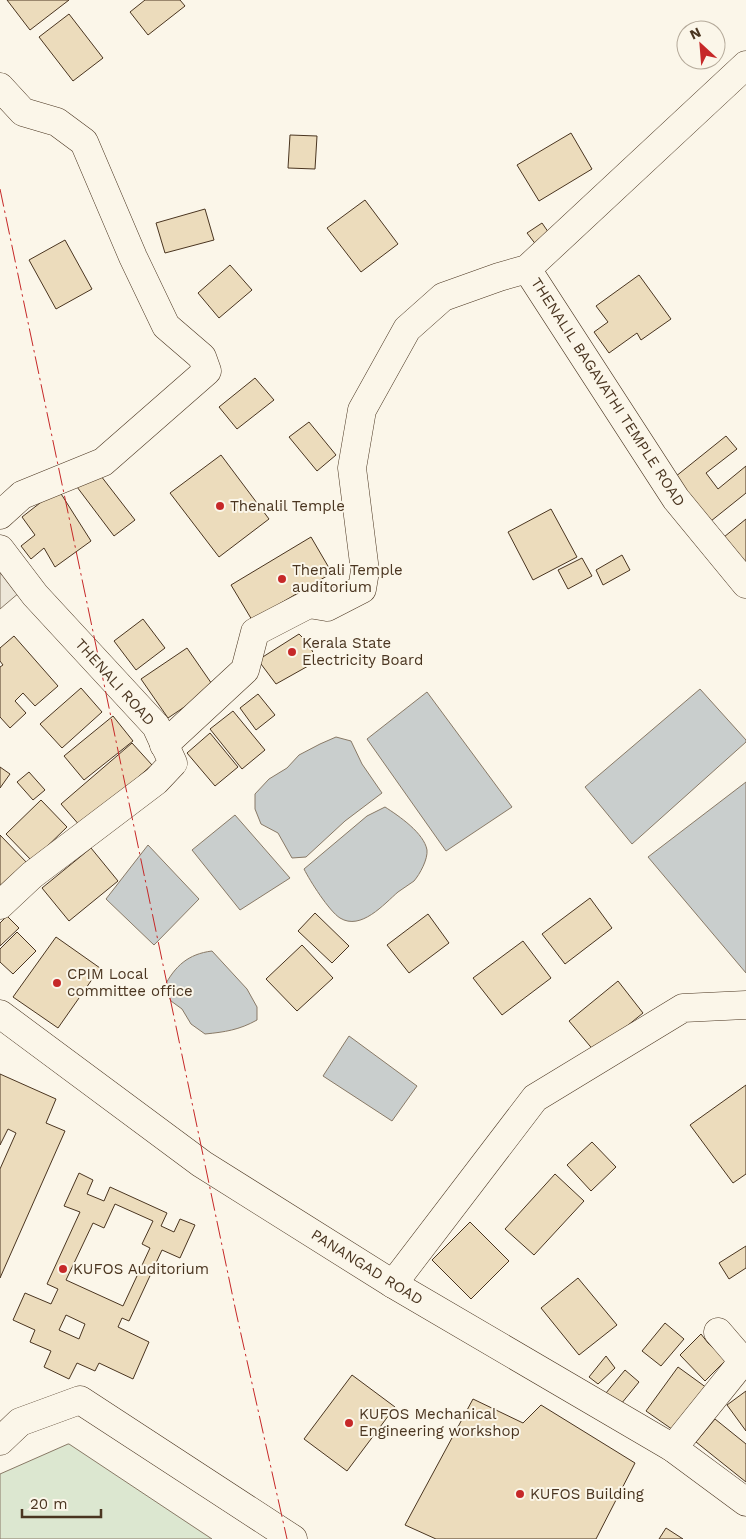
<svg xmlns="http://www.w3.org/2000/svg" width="746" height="1539" viewBox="0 0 746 1539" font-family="'Work Sans',sans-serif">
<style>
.green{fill:#dce7d0;stroke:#887966}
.parking{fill:#ede7d9;stroke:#887966}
.water{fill:#c9cecd;stroke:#887966}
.building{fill:#ecdcbc;stroke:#4a3520;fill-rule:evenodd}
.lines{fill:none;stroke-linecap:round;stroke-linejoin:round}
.minor-casing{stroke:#4a3520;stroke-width:29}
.major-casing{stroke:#4a3520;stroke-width:29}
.minor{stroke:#fbf6e9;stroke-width:28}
.major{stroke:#fbf6e9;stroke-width:28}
.power{stroke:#c62828;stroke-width:1;stroke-dasharray:18 4 2.5 4;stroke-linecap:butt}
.poi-dot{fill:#c62828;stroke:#fbf6e9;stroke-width:2}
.labels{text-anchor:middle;stroke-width:4;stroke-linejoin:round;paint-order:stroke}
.street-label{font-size:15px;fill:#4a3520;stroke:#fbf6e9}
.poi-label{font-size:15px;fill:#4a3520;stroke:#fbf6e9;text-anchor:start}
</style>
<rect width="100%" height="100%" fill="#fbf6e9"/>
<!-- green -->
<polygon class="green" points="68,1444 69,1444 212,1539 0,1539 0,1474"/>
<!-- parking -->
<polygon class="parking" points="0,570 20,592 0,609"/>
<!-- water -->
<g class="water">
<polygon points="700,689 746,740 746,742 632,844 585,787"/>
<polygon points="427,692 512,807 446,851 367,739"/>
<polygon points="336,737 351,741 362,764 382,793 345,821 306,857 292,858 278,833 261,824 255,809 255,794 269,779 287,768 299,755 320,744"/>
<polygon points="746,782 746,973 648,857"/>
<path d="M385 807C399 816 424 833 427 850 428 859 420 874 414 881 409 885 403 888 398 892 384 904 361 931 340 918 329 911 310 881 304 869L367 816Z"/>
<polygon points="235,815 290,878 240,910 192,850"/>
<polygon points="148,845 199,899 154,945 106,899"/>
<path d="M212 951 247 989 257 1007V1020C239 1030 225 1032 205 1034L191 1024 182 1009 171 1001 164 987C175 966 188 954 212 951Z"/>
<polygon points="349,1036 417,1086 392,1121 323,1076"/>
</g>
<!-- building -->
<g class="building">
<polygon points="7,0 69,0 30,30"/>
<polygon points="145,0 180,0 185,6 148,35 130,12"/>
<polygon points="69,14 103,58 73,81 39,37"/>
<polygon points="571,133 592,169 539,201 517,165"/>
<polygon points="290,135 317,136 315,169 288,168"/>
<polygon points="365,200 398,244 361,272 327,228"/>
<polygon points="205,209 214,240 165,253 156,223"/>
<polygon points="542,223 551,236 537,246 527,233"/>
<polygon points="65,240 92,289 56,309 29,260"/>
<polygon points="230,265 252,290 219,318 198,293"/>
<polygon points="639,275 671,319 641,340 637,333 609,353 594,332 608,322 596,306"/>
<polygon points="255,378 274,400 237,429 219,407"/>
<polygon points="309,422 336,455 317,471 289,437"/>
<polygon points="726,436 737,449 706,473 718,489 746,466 746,493 706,525 670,481"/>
<polygon points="221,455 269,519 219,557 170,493"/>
<polygon points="94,467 135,520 114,536 74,483"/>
<polygon points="58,489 91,541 55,567 44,548 31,559 21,546 35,535 22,517"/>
<polygon points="551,509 577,557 533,580 508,532"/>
<polygon points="746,519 746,563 724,537"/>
<polygon points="311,537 332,573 252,620 231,585"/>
<polygon points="622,555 630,570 603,585 596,570"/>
<polygon points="582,558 592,576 568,589 558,570"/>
<polygon points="143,619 165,648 136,670 114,641"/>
<polygon points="299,634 309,644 317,661 276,684 258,660"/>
<polygon points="14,636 58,686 35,706 23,693 15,701 26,713 10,728 0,717 0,667 3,665 0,661 0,648"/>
<polygon points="187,648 214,687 168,718 141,679"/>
<polygon points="81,688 102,712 62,748 40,724"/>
<polygon points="258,694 275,715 256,730 240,708"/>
<polygon points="233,711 265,750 242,769 210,729"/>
<polygon points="113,716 133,741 84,780 64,756"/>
<polygon points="210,733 238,767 215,786 187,753"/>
<polygon points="132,743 152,765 81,827 61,804"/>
<polygon points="0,767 10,774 0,788"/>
<polygon points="29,772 45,790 33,800 17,782"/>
<polygon points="41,800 67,827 32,861 6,834"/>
<polygon points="0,835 30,866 0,895"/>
<polygon points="91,848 118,881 69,921 42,888"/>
<polygon points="590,898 612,928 565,964 542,934"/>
<polygon points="315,913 349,946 332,963 298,931"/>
<polygon points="428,914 449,943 409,973 387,945"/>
<polygon points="7,916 19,928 0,946 0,923"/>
<polygon points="17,932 36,951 13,974 0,962 0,949"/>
<polygon points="56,937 100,968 58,1028 13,997"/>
<polygon points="523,941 551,978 502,1015 473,978"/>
<polygon points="302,945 333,978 297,1011 266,979"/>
<polygon points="618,981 643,1013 595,1052 569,1021"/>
<polygon points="0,1074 56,1099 46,1123 65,1131 0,1278 0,1169 16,1133 8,1129 0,1145"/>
<polygon points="746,1085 746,1174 733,1183 690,1125"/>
<polygon points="592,1142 616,1167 591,1191 567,1165"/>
<path d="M79 1173 93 1180 87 1194 104 1201 110 1187 167 1213 161 1226 174 1232 180 1219 195 1225 180 1258 162 1250 129 1321 122 1318 118 1327 149 1342 133 1379 99 1363 95 1371 77 1363 69 1379 44 1367 51 1351 30 1342 35 1330 13 1320 25 1293 51 1304 58 1289 47 1284 80 1212 64 1206ZM115 1204 153 1221 142 1244 150 1248 123 1306 66 1280 93 1223 104 1228ZM66 1315 85 1324 79 1339 59 1330Z"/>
<polygon points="555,1174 584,1201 534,1255 505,1229"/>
<polygon points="470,1222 509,1261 471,1299 432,1260"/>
<polygon points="746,1246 746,1268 729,1279 719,1263"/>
<polygon points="578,1278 617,1325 579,1355 541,1308"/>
<polygon points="665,1323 684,1339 661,1366 642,1351"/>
<polygon points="701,1334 708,1343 726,1360 705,1381 680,1355"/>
<polygon points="606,1356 615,1368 598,1384 589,1377"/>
<polygon points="678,1367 707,1388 676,1432 646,1411"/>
<polygon points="625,1370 639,1382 621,1404 606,1393"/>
<polygon points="352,1375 395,1407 347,1471 304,1439"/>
<polygon points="746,1391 746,1431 727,1405"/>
<polygon points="473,1399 523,1423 541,1405 635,1463 596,1539 436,1539 405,1525"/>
<polygon points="715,1419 746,1444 746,1482 696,1442"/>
<polygon points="666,1528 683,1539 659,1539"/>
</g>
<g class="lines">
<!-- minor casing -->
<g class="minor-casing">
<g id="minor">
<polyline points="0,87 23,112 57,122 84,142 133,257 166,326 202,357 207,371 103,462 22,495 0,515"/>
<polyline points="527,269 676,499 746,584"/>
<polyline points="0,549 35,595 156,726 173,763 156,781 32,875 0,905"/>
<polyline points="164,745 245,670 255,632 309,604 327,607 362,589 365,571 352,468 362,410 407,329 443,297 499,277 527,269 746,65"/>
<polyline points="393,1284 535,1098 683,1008 746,1005"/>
<polyline points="0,1441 20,1422 80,1400 293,1539"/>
<polyline points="673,1448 743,1361 718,1332"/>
</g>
</g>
<!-- major casing -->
<g class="major-casing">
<polyline id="major" points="0,1014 202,1164 393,1284 673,1448 746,1502"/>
</g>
<!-- minor -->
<use href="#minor" class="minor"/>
<!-- major -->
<use href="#major" class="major"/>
<!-- power -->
<polyline class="power" points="0,189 236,1312 287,1539"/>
</g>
<!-- markers -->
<g class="poi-dot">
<circle cx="220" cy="506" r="5"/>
<circle cx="282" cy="579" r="5"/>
<circle cx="292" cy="652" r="5"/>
<circle cx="57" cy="983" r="5"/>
<circle cx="63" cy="1269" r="5"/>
<circle cx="349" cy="1423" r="5"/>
<circle cx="520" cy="1494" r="5"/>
</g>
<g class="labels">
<!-- street labels -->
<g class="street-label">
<text transform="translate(608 392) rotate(57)" y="5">THENALIL BAGAVATHI TEMPLE ROAD</text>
<text transform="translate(115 682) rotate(48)" y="5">THENALI ROAD</text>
<text transform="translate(367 1267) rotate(32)" y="5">PANANGAD ROAD</text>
</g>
<!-- poi labels -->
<g class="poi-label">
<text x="230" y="511">Thenalil Temple</text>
<text x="292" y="575">Thenali Temple<tspan x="292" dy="17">auditorium</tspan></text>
<text x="302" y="648">Kerala State<tspan x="302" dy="17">Electricity Board</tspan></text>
<text x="67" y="979">CPIM Local<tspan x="67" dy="17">committee office</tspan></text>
<text x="73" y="1274">KUFOS Auditorium</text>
<text x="359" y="1419">KUFOS Mechanical<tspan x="359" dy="17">Engineering workshop</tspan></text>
<text x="530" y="1499">KUFOS Building</text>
</g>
</g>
<!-- north arrow -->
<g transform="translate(701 45) rotate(334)"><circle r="24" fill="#fbf6e9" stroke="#b4a999"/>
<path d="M0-4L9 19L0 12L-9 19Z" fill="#c62828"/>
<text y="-8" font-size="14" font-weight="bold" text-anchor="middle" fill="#4a3520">N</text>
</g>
<!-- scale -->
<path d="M22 1509v8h79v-8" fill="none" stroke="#4a3520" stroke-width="2.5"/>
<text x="30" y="1509" font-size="15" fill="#4a3520" stroke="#fbf6e9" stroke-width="4" paint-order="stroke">20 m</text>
</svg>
